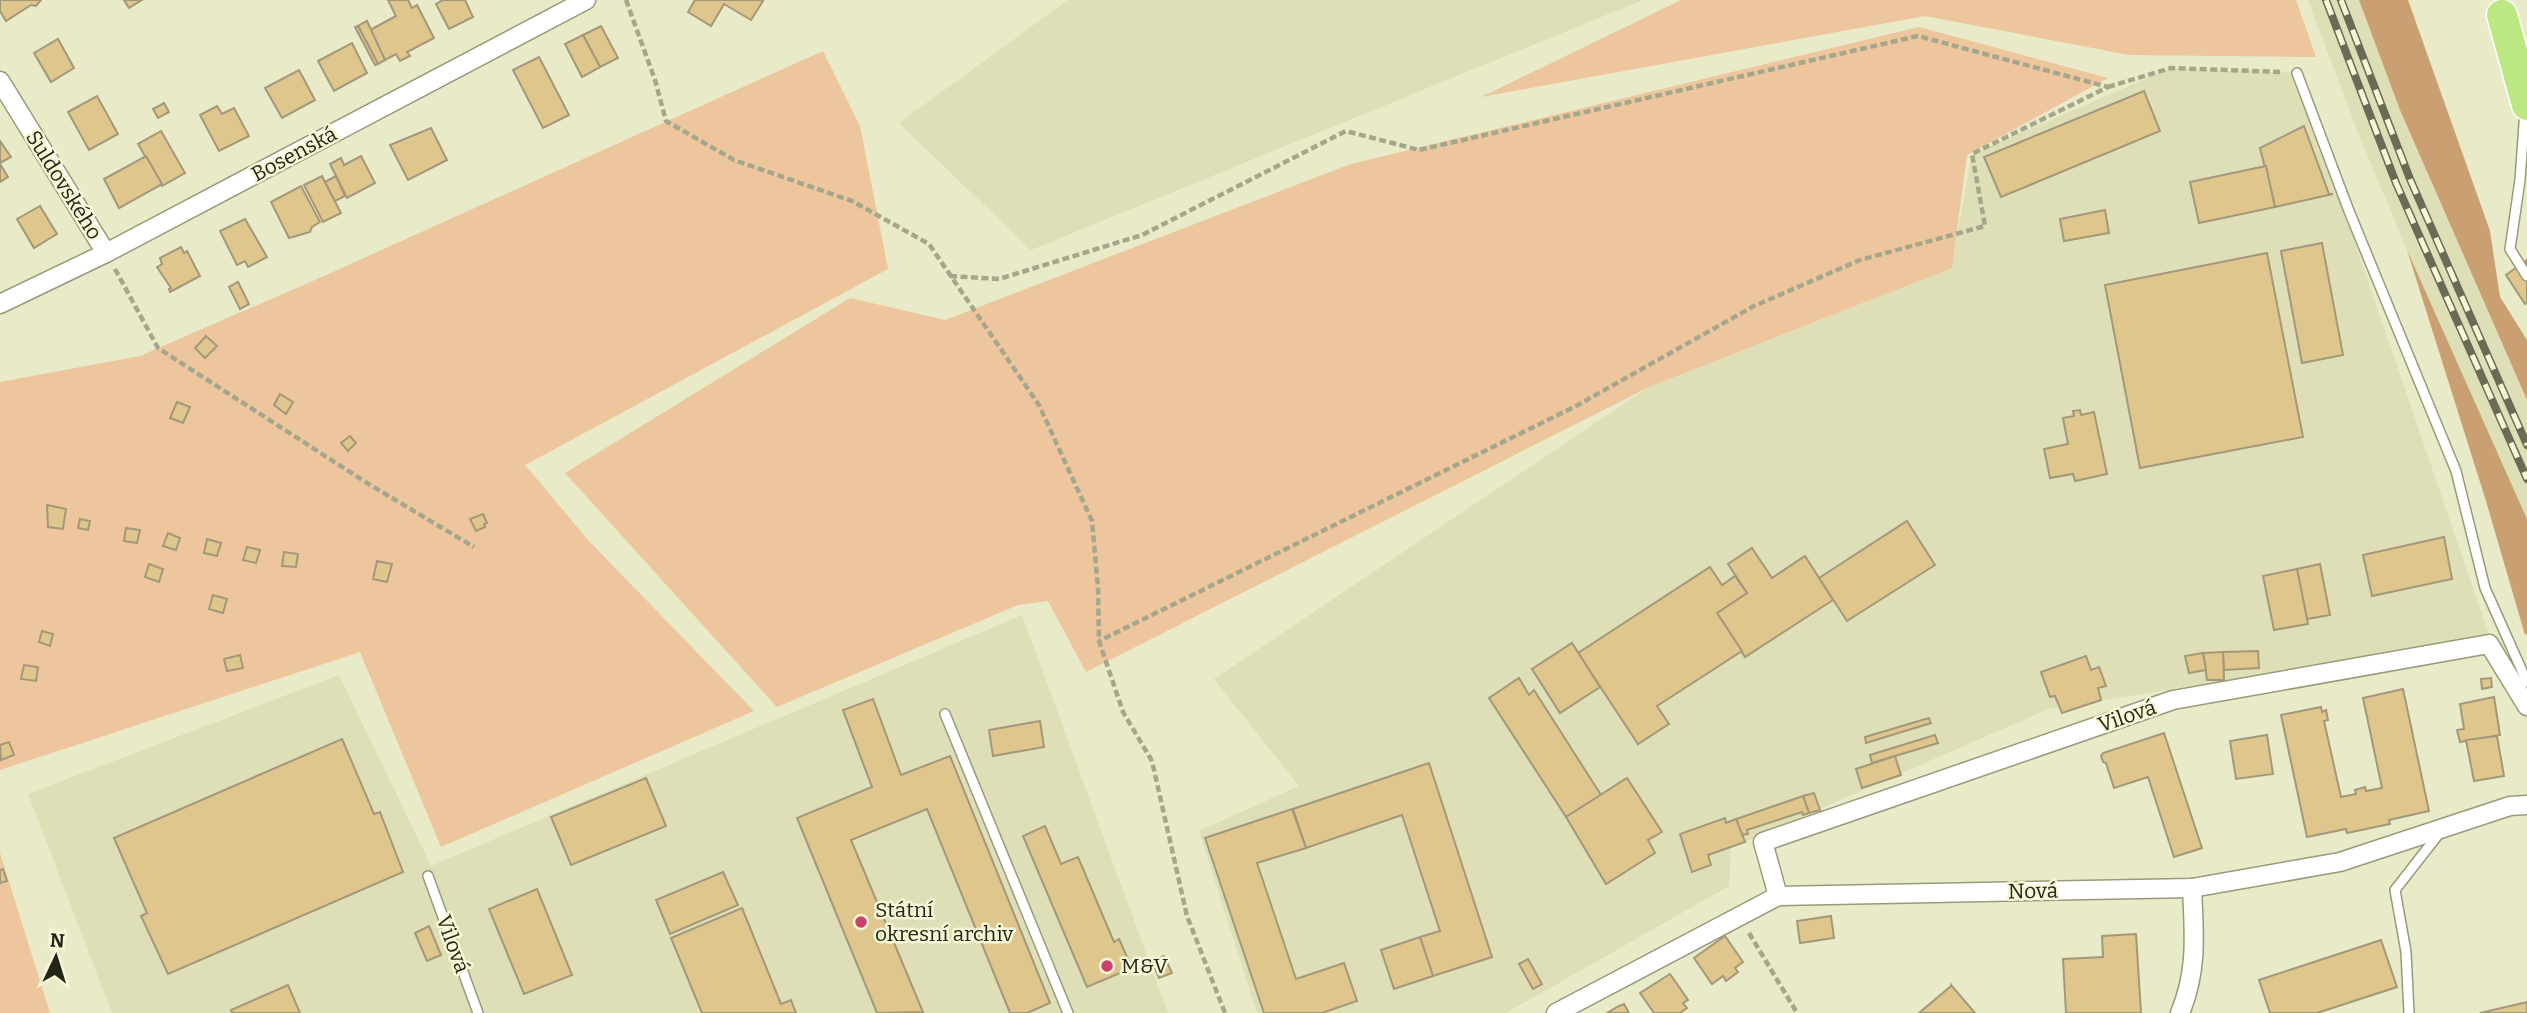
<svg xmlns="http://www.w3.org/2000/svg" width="2527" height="1013" viewBox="0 0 2527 1013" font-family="Bitter,serif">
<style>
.built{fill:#dedfb6}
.green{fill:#eec69d}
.forest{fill:#ca9f72}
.building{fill:#dec68d;stroke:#a4987a;stroke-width:2}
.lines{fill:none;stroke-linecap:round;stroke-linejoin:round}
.service-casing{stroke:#999a7a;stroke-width:12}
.minor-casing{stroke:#999a7a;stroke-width:21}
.trunk-casing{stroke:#fff;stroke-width:33}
.path{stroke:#a5a78c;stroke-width:4.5;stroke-dasharray:7 3.5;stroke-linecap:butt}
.service{stroke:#fff;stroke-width:9}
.minor{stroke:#fff;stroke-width:18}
.trunk{stroke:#bbe883;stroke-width:30}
.rail-casing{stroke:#696b56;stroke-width:8}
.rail{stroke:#f6f7d5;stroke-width:5;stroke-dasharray:16;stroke-linecap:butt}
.poi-dot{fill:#ce406c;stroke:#f6f7d5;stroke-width:2.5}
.labels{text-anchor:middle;stroke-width:5;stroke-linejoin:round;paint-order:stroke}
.street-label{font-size:21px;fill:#242518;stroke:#f6f7d5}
.poi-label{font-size:21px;fill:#242518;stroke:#f6f7d5;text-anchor:start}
</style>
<rect width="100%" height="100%" fill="#e8eac8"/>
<!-- built -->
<g class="built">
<polygon points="1068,0 1643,0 1031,250 899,123"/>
<polygon points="2308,0 2359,0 2400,110 2527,400 2527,519 2407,250 2357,130"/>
<polygon points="2171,68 2297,73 2490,638 2048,709 1731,848 1729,886 1506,1013 1257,1013 1199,831 1299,786 1214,679 1649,387 1951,268 1972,154"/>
<polygon points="1022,615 1168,1013 112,1013 28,794 339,675 431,866"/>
</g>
<!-- green -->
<g class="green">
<polygon points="1681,0 2296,0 2316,57 2129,55 1925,16 1481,97"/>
<polygon points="1919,27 2108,78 1967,155 1952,268 1649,387 1086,672 1048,601 1018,605 777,707 565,473 850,298 945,320 1351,164"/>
<polygon points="823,51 860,126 888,269 525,465 589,541 754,711 441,847 360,652 0,770 0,382 140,356 315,280"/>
<polygon points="0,853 50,1013 0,1013"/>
</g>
<!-- forest -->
<g class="forest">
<polygon points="2359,0 2408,0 2490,231 2500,297 2527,340 2527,400 2400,110"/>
<polygon points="2407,250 2527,519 2527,634 2525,635 2486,501"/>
</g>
<!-- building -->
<g class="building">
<polygon points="0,0 41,0 36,6 31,5 6,21 0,11"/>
<polygon points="124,0 142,0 129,8"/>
<polygon points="388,0 408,0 412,8 417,5 434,38 407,52 410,56 400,61 396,54 385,60 370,30 396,16"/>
<polygon points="443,0 465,0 473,17 449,29 436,4"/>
<polygon points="695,0 761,0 763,1 751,20 724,4 711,26 688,12"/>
<polygon points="367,21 385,60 378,64 358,26"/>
<polygon points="358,26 378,64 375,65 355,27"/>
<polygon points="601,26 618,58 600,67 583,35"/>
<polygon points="583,35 600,67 582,77 565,44"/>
<polygon points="58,39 74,68 51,82 34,53"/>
<polygon points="352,43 367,73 334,91 318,61"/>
<polygon points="539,57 569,115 543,128 513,70"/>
<polygon points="299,70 315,100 282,118 265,88"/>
<polygon points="2144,91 2160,131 2001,197 1984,157"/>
<polygon points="97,96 118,134 89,150 68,112"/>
<polygon points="164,103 169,112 158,118 153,109"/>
<polygon points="217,106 222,114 234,108 249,136 219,151 200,115"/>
<polygon points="2304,126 2329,194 2333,194 2275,207 2260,148"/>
<polygon points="431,128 447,160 408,180 390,145"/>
<polygon points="161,131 185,173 162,186 138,144"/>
<polygon points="0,141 11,157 0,163"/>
<polygon points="146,156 162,184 119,208 104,179"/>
<polygon points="361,156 375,183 347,198 330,164 341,158 344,165"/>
<polygon points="0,164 8,177 0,182"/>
<polygon points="2266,166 2275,207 2199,223 2190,182"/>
<polygon points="322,176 341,213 323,222 304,185"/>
<polygon points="336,176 345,196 335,201 325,182"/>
<polygon points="301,186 320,222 312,227 310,232 289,238 271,202"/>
<polygon points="40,206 57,234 34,248 17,219"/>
<polygon points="2105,210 2109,233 2064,241 2060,219"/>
<polygon points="245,219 267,257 248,267 245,261 237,265 220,231"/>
<polygon points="2322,243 2343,355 2302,363 2281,251"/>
<polygon points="181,247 184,253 187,251 200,276 170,292 169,289 171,288 157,267 162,264 160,258"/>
<polygon points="2267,253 2303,437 2140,468 2105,285"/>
<polygon points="2527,260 2527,302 2525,304 2506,275"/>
<polygon points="238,282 249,304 240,309 229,287"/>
<polygon points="206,336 217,346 205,358 195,348"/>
<polygon points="280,394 293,402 286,414 274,405"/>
<polygon points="177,402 190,407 183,423 170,418"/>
<polygon points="2080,410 2081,415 2094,412 2107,474 2075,481 2073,474 2050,478 2044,449 2068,444 2063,418 2074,416 2073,411"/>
<polygon points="350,436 356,443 348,451 341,443"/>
<polygon points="47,505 66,509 63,529 48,527"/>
<polygon points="483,514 487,523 484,524 485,527 476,531 470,519"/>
<polygon points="80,519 90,521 88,530 78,528"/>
<polygon points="1907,521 1935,565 1847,621 1819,578"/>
<polygon points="126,528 140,530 137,543 124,541"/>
<polygon points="168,533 180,538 176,550 163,546"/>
<polygon points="2444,537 2452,579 2372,596 2363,555"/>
<polygon points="207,539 221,543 217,556 204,553"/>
<polygon points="247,547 260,550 256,563 243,560"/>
<polygon points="1752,548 1772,578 1805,556 1833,600 1745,657 1717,613 1747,593 1728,564"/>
<polygon points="284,552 298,554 296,567 282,566"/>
<polygon points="377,561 392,564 387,582 373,579"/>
<polygon points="149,564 163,569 159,582 145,577"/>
<polygon points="2320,564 2330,615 2307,619 2297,569"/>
<polygon points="1710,567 1722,585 1735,576 1747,593 1717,613 1742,651 1657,706 1669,724 1638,744 1578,653"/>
<polygon points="2297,569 2308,624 2274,630 2263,576"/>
<polygon points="213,595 227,599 223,613 209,609"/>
<polygon points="42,631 53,634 50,646 39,642"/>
<polygon points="1572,643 1600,687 1560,713 1532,669"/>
<polygon points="2258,651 2259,668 2224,670 2223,652"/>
<polygon points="2223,652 2224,680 2207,680 2203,653"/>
<polygon points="2203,653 2206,670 2189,673 2185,656"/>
<polygon points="240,655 243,668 227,671 224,659"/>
<polygon points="2086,656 2091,670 2099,667 2106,686 2098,688 2101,700 2062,713 2055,696 2050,697 2041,672"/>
<polygon points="24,665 38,667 36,681 21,679"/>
<polygon points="1519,678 1529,695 1534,690 1601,795 1566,817 1489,698"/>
<polygon points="2491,678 2492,687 2482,689 2481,679"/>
<polygon points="2403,689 2429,811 2389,820 2390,824 2347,833 2346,829 2307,837 2281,715 2321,707 2322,712 2326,710 2328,720 2324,721 2341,797 2356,794 2355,790 2365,787 2366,791 2382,788 2363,698"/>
<polygon points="2494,697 2500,735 2460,742 2457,730 2464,729 2460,704"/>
<polygon points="873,699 901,775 950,756 1050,1003 1027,1013 1010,1013 927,809 851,840 923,1012 877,1013 797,818 872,787 843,710"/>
<polygon points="1929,718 1931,723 1866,743 1865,737"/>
<polygon points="1040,721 1044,747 993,756 989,730"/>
<polygon points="2164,733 2202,848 2174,857 2148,777 2114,788 2106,763 2103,762 2101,756 2103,753"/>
<polygon points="1935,735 1938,743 1872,763 1870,755"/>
<polygon points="2267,735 2273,774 2236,779 2230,741"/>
<polygon points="2497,736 2504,776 2474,781 2466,740"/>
<polygon points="342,739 374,814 380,812 403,872 168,974 141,916 147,913 114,838"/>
<polygon points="9,742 14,755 1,760 0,745"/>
<polygon points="1895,756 1901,775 1862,788 1856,769"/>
<polygon points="1429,763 1492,957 1433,976 1420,937 1440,931 1402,815 1306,848 1293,809"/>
<polygon points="646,778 666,826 571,865 551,817"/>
<polygon points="1627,778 1662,832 1648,840 1655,853 1606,884 1566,817"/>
<polygon points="1814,793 1820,810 1809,813 1803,796"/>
<polygon points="1803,796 1809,813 1803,815 1802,812 1747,830 1748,834 1742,835 1736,819"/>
<polygon points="1292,809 1306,848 1257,863 1296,979 1344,963 1357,1001 1322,1013 1264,1013 1205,838"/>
<polygon points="1725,818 1726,823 1736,819 1745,842 1708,855 1711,865 1692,872 1680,834"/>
<polygon points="1045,826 1061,864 1078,857 1114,942 1119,939 1132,968 1087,987 1023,836"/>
<polygon points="3,869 7,881 0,883 0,870"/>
<polygon points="723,872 738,905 670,934 656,900"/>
<polygon points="537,889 572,975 524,994 489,909"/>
<polygon points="742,908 781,1004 791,1000 796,1013 702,1013 671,938"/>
<polygon points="1831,916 1834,938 1800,943 1797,921"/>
<polygon points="429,926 441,955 427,961 415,933"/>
<polygon points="2136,934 2141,1013 2066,1013 2063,959 2103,957 2102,936"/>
<polygon points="1725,936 1743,962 1735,968 1738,972 1726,981 1723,976 1712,984 1694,958"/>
<polygon points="1420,937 1433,976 1394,989 1381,950"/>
<polygon points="2381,940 2397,987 2317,1013 2270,1013 2259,980"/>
<polygon points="1164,956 1172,973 1159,978 1152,961"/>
<polygon points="1528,959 1542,984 1533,989 1519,964"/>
<polygon points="1670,974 1688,1000 1683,1003 1687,1008 1680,1013 1654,1013 1640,993"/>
<polygon points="288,985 300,1013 232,1013 231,1010"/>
<polygon points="1951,985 1975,1013 1919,1013 1951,986"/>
<polygon points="2527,1002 2527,1013 2480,1013"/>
<polygon points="1624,1004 1629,1013 1607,1013 1619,1006"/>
</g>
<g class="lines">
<!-- service casing -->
<g class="service-casing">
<g id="service">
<polyline points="2297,73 2349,211 2456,471 2485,588 2527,682"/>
<polyline points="2525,110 2520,180 2510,249 2527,276"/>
<polyline points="945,714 1068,1013"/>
<polyline points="428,876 478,1013"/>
<polyline points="2409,1013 2406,952 2395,890 2441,831"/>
</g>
</g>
<!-- minor casing -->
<g class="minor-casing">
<g id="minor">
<polyline points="0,81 106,253"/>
<polyline points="0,304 106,253 586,0"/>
<polyline points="1778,896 1763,842 2173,700 2489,644 2527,706"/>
<polyline points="1556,1013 1778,896 2192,888 2340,862 2510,806 2527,805"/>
<path d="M2180 1013C2198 970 2194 933 2192 888"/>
</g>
</g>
<!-- trunk casing -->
<g class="trunk-casing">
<polyline id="trunk" points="2502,15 2527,105"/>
</g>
<!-- path -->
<g class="path">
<polyline points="626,0 655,80 666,121 734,160 852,201 929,244 1039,405 1092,521 1098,588 1099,641 1123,712 1152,761 1187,916 1225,1013"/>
<polyline points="2108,87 2171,68 2282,72"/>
<polyline points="115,269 158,348 367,483 474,547"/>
<polyline points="950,276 999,279 1142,235 1346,131 1419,150 1918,36 2108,87 1972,154 1985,226 1860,260 1754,306 1576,406 1099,641"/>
<polyline points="1749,933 1797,1013"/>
</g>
<!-- service -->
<use href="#service" class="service"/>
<!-- minor -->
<use href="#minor" class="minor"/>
<!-- trunk -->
<use href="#trunk" class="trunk"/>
<!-- rail casing -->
<g class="rail-casing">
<g id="rail">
<polyline points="2326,0 2396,183 2527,479"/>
<polyline points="2341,0 2410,179 2527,445"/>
</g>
</g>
<!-- rail -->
<use href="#rail" class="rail"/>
</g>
<!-- markers -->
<g class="poi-dot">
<circle cx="861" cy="922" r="7"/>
<circle cx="1107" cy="966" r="7"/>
</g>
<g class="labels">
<!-- street labels -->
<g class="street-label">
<text transform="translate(294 154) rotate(-28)" y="7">Bosenská</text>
<text transform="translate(64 185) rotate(58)" y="7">Suldovského</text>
<text transform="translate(2127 716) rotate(-19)" y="7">Vilová</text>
<text transform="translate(2033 891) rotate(-1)" y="7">Nová</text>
<text transform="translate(453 944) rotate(70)" y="7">Vilová</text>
</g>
<!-- poi labels -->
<g class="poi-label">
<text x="875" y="917">Státní<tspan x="875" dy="24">okresní archiv</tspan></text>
<text x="1121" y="973">M&amp;V</text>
</g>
</g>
<!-- north arrow -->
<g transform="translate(56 957) rotate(4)" stroke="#f6f7d5" stroke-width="5" paint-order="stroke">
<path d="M0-5L12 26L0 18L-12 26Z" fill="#242518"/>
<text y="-10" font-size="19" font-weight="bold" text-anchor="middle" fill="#242518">N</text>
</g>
</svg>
